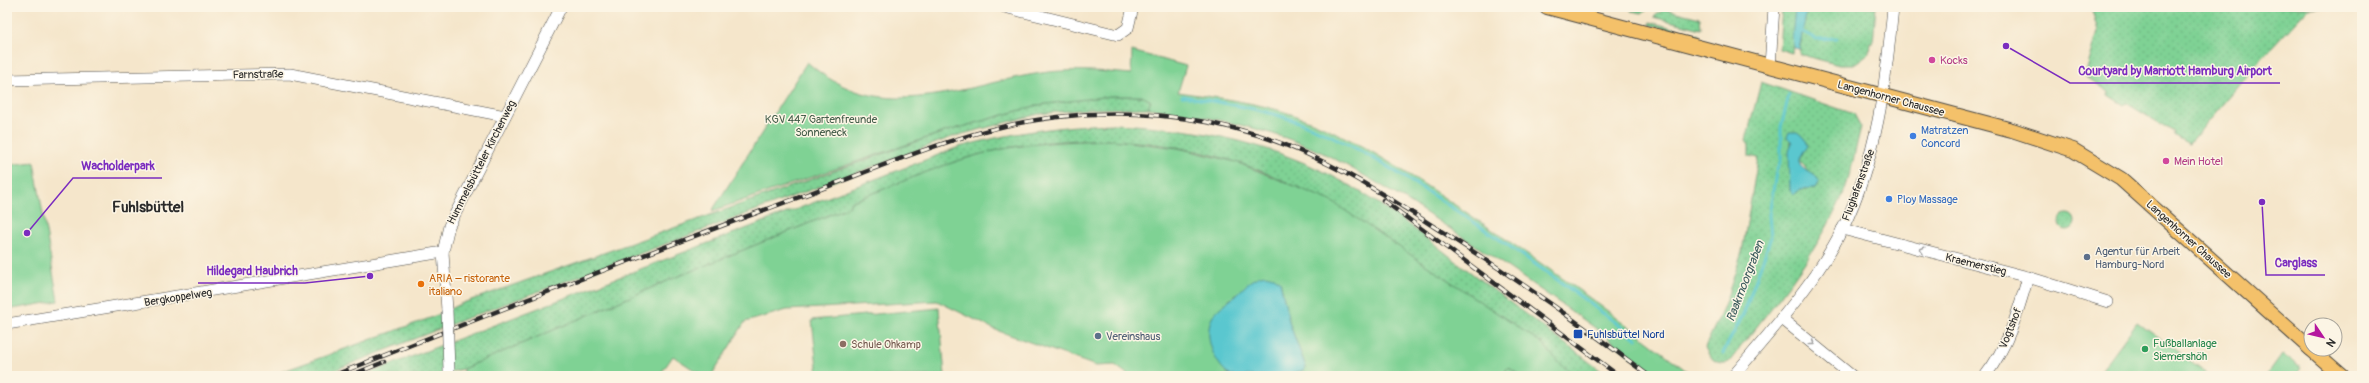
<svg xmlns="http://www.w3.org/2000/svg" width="2369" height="383" viewBox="0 0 2369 383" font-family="Pangolin,sans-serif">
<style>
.grass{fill:url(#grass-dots);stroke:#557e60;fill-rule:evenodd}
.green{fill:#7fd294;stroke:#557e60}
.water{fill:#5ac7cf;stroke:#42797d}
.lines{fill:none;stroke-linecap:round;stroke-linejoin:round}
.stream{stroke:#5ac7cf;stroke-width:3}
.minor-casing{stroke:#494743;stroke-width:12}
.major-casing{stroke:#494743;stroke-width:16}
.minor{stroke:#fff;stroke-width:11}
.major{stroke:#f4c16a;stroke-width:14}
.rail-casing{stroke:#2b2b2b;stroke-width:4.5}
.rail{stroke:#fcf5e5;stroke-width:3;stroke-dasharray:9;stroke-linecap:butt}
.minor-bridge-casing{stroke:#494743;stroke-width:12;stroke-linecap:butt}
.minor-bridge{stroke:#fff;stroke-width:11}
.oneway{stroke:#a0a0a0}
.hotel-dot{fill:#d1479c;stroke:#fcf5e5;stroke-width:1.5}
.shop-dot{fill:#3f7fe0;stroke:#fcf5e5;stroke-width:1.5}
.service-dot{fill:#5c6f8a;stroke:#fcf5e5;stroke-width:1.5}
.food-dot{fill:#e8710a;stroke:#fcf5e5;stroke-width:1.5}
.transit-dot{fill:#1a4fb4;stroke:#fcf5e5;stroke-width:1.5}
.education-dot{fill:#8d6e63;stroke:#fcf5e5;stroke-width:1.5}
.leisure-dot{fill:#2e9e5b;stroke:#fcf5e5;stroke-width:1.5}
.labels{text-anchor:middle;stroke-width:3;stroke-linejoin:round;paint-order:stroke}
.hotel-label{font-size:11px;fill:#b23c85;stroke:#fcf5e5;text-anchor:start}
.street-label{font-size:11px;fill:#2b2b2b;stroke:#fcf5e5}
.park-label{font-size:11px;fill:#445d4a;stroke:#fcf5e5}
.shop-label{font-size:11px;fill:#366cbe;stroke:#fcf5e5;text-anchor:start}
.service-label{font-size:11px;fill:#4e5e75;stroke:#fcf5e5;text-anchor:start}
.food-label{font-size:11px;fill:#c56008;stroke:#fcf5e5;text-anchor:start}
.transit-label{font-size:11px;fill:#164399;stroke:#fcf5e5;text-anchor:start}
.leisure-label{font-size:11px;fill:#27864d;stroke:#fcf5e5;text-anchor:start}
.education-label{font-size:11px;fill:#785e54;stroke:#fcf5e5;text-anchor:start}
.water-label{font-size:12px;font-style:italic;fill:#395a5c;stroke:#fcf5e5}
.district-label{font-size:15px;font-weight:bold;fill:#2b2b2b;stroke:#fcf5e5}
.leader{fill:none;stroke:#7b2cbf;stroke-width:1.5}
.callout-dot{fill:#7b2cbf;stroke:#fcf5e5;stroke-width:1.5}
.callout-label{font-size:12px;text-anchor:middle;font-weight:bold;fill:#7b2cbf;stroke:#fcf5e5;stroke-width:3;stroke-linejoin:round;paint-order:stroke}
</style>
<defs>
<pattern id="grass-dots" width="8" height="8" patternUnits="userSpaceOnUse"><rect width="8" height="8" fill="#7fd294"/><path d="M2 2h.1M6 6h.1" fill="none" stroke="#6eb480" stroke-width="1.8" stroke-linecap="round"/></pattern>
</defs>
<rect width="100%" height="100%" fill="#fcf5e5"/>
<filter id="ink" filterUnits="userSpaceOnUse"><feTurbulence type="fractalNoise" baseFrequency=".025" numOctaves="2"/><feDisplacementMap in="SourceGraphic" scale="8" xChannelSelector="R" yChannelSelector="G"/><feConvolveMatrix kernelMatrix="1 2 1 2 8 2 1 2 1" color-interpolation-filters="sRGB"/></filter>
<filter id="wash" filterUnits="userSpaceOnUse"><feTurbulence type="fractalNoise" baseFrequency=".012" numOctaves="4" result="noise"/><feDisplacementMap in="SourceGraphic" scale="16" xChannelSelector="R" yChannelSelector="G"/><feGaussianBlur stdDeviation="0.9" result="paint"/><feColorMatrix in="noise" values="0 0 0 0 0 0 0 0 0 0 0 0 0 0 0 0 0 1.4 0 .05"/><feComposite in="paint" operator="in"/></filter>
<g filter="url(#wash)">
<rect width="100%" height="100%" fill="#f5e6cb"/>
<!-- grass -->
<g class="grass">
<polygon points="1632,7 1650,7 1642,13 1631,11"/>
<polygon points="1782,7 1795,7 1792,53 1779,49"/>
<polygon points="1806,7 1876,7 1873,43 1870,43 1869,53 1853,65 1839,65 1799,54"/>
<polygon points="2091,7 2321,7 2309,8 2254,67 2189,144 2173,135 2174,132 2126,103 2124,105 2108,95 2109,92 2085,76 2098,31"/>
<polygon points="1664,9 1700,18 1701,29 1654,17"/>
<polygon points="1650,22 1700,35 1699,36 1650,25"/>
<path d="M1761 82 1854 114 1861 127C1855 150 1851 176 1842 197 1814 259 1770 309 1729 362 1717 366 1709 358 1705 347L1723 309 1742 252 1758 158 1749 156V144L1746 140ZM1791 139 1803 151 1800 161 1812 176 1815 188 1800 189 1794 195 1790 191Z"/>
<polygon points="1110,96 1142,96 1151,101 1148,108 1087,109 1039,114 955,136 462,320 320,376 270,376 433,317 460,304 944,132 1038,105"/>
<path d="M1115 124C1178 127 1238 136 1297 160 1360 185 1409 224 1461 265 1510 303 1559 339 1608 376H1570L1569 371 1557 361 1543 344 1369 227C1336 206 1292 183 1256 169 1178 139 1084 132 1002 149 950 160 901 183 851 202L849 207 672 279 463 369 433 376H361L959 147C1010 133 1062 125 1115 124Z"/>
<circle cx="2067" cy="222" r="8"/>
<polygon points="1508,367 1521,376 1502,376"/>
</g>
<!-- green -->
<g class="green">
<path d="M1132 51 1186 66 1178 92C1217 98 1257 102 1294 115 1356 137 1413 177 1467 213 1545 265 1620 318 1693 376 1684 376 1667 379 1659 375 1633 360 1609 337 1584 320 1506 266 1427 210 1344 164 1284 130 1215 118 1148 108L1151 101 1142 96H1110L1038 105 944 132 712 211 807 62C880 126 952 88 1035 74 1068 68 1099 71 1131 74Z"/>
<path d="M1113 140 1178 148 1236 162 1331 201 1543 344 1557 361 1569 371 1570 376H1521L1508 367 1502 376H1283L1304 370 1306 367 1290 325 1280 281 1235 295 1219 309 1226 373 1231 376H1130L1115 365 1096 366 996 330 937 301 787 310 745 322 711 376H703L673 356 659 376H463V369L672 279 849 207 851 202C901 183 951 159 1003 149 1039 142 1076 141 1113 140Z"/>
<polygon points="34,162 58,301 7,310 7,165"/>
<polygon points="939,308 945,376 818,376 812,320"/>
<polygon points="2137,322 2211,376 2097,376"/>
<polygon points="2282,354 2301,368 2295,376 2266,376"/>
</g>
<!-- water -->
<g class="water">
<polygon points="1795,7 1806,7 1807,10 1799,49 1794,48 1792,38"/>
<path d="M1789 132H1797L1805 138 1808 145C1787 173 1812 167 1819 181L1815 188 1800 189 1794 195 1790 191 1789 152 1792 142 1787 137Z"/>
<path d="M1265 275 1274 277 1280 281 1290 325 1306 367 1304 370 1283 376H1231C1214 364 1202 335 1213 316 1218 307 1229 302 1236 295 1246 286 1251 277 1265 275Z"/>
</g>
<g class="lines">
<!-- stream -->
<g class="stream">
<polyline points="1801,31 1816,39 1837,38"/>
<path d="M1182 96C1228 104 1273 110 1316 129 1360 148 1400 174 1440 200 1507 243 1573 290 1637 339"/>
<polyline points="1723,353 1744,313 1771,237 1769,215 1776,172 1781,160 1781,127 1789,95"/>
</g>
</g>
</g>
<g filter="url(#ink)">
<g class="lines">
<!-- minor casing -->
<g class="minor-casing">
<g id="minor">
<polyline points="1004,7 1118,35 1128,28 1133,7"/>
<polyline points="1770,66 1774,7"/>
<polyline points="7,80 290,74 505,116"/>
<polyline points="1842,229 2028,277 2108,302"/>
<polyline points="447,310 443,252 449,226 561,7"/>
<polyline points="1781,318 1852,376"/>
<polyline points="7,324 443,252"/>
<path d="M1733 376C1772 330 1816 282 1843 228 1877 158 1886 83 1893 7"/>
<path d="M1985 376C2008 347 2018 312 2028 277"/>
</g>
</g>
<!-- major casing -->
<g class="major-casing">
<g id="major">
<polyline points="1547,7 2012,130 2073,150 2121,179 2311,349"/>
<polyline points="2311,349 2342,376"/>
</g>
</g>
<!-- minor -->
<use href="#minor" class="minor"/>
<!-- major -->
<use href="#major" class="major"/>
<!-- rail casing -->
<g class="rail-casing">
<g id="rail">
<polyline points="1383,200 1619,376"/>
<path d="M332 376C486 315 641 255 797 198 882 167 967 127 1058 117 1124 109 1194 115 1258 135 1323 156 1379 191 1436 228 1510 274 1580 323 1649 376"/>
<polyline points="349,376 384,362"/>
</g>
</g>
<!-- rail -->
<use href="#rail" class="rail"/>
<!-- minor-bridge casing -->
<g class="minor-bridge-casing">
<polyline id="minor-bridge" points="447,310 449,371"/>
</g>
<!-- minor-bridge -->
<use href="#minor-bridge" class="minor-bridge"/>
</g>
<!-- one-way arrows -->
<defs><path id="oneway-chevron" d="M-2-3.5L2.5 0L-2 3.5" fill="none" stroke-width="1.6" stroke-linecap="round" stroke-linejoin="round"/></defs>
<g class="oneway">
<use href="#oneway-chevron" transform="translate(1922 250) rotate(-165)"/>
<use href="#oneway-chevron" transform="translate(1812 343) rotate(39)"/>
</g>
</g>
<!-- markers -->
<g class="hotel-dot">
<circle cx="1932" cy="60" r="4"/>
<circle cx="2166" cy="161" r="4"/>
</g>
<g class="shop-dot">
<circle cx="1913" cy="136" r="4"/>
<circle cx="1889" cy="199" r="4"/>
</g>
<g class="service-dot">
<circle cx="2087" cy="257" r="4"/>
<circle cx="1098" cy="336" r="4"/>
</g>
<circle class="food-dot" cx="421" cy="284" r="4"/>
<rect class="transit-dot" x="1573" y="329" width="10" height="10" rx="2"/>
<circle class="education-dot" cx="843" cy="344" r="4"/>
<circle class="leisure-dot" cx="2145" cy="349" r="4"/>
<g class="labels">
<!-- hotel labels -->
<g class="hotel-label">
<text x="1940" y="64">Kocks</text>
<text x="2174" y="165">Mein Hotel</text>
</g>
<!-- street labels -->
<g class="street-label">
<text transform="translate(258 74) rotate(-1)" y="4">Farnstraße</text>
<text transform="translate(1891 98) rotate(15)" y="4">Langenhorner Chaussee</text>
<text transform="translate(481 162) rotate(-63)" y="4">Hummelsbütteler Kirchenweg</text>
<text transform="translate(1858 185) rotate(-70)" y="4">Flughafenstraße</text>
<text transform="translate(2189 239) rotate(42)" y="4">Langenhorner Chaussee</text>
<text transform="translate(1976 264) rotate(14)" y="4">Kraemerstieg</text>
<text transform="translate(178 297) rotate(-9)" y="4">Bergkoppelweg</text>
<text transform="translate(2010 328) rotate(-68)" y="4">Vogtshof</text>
</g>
<!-- park labels -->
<g class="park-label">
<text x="821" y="123">KGV 447 Gartenfreunde<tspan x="821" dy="13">Sonneneck</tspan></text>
</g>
<!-- shop labels -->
<g class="shop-label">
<text x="1921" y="134">Matratzen<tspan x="1921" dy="13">Concord</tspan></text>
<text x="1897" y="203">Ploy Massage</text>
</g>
<!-- service labels -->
<g class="service-label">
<text x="2095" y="255">Agentur für Arbeit<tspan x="2095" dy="13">Hamburg-Nord</tspan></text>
<text x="1106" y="340">Vereinshaus</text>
</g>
<!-- food labels -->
<g class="food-label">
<text x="429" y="282">ARIA – ristorante<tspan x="429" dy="13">italiano</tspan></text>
</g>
<!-- transit labels -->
<g class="transit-label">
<text x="1587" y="338">Fuhlsbüttel Nord</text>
</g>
<!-- leisure labels -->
<g class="leisure-label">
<text x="2153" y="347">Fußballanlage<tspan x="2153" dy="13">Siemershöh</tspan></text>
</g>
<!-- education labels -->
<g class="education-label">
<text x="851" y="348">Schule Ohkamp</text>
</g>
<!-- water labels -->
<g class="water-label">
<text transform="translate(1745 281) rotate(-69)" y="4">Raakmoorgraben</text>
</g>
<!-- district labels -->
<g class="district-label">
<text x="148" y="212">Fuhlsbüttel</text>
</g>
</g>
<!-- callouts -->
<path class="leader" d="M2006 46L2070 83H2280M27 233L73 178H162M2262 202L2266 275H2325M370 276L305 283H198"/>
<g class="callout-dot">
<circle cx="2006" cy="46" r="4"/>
<circle cx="27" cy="233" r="4"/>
<circle cx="2262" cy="202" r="4"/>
<circle cx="370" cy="276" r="4"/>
</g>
<g class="callout-label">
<text x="2175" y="75">Courtyard by Marriott Hamburg Airport</text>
<text x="118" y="170">Wacholderpark</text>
<text x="2296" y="267">Carglass</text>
<text x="252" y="275">Hildegard Haubrich</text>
</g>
<!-- margin -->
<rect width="2369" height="383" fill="none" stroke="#fcf5e5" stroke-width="24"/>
<!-- north arrow -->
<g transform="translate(2323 337) rotate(125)"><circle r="19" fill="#fcf5e5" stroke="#a8a49b"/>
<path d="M0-3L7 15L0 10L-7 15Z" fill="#b5179e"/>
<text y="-6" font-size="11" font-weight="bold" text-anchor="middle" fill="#2b2b2b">N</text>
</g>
</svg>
